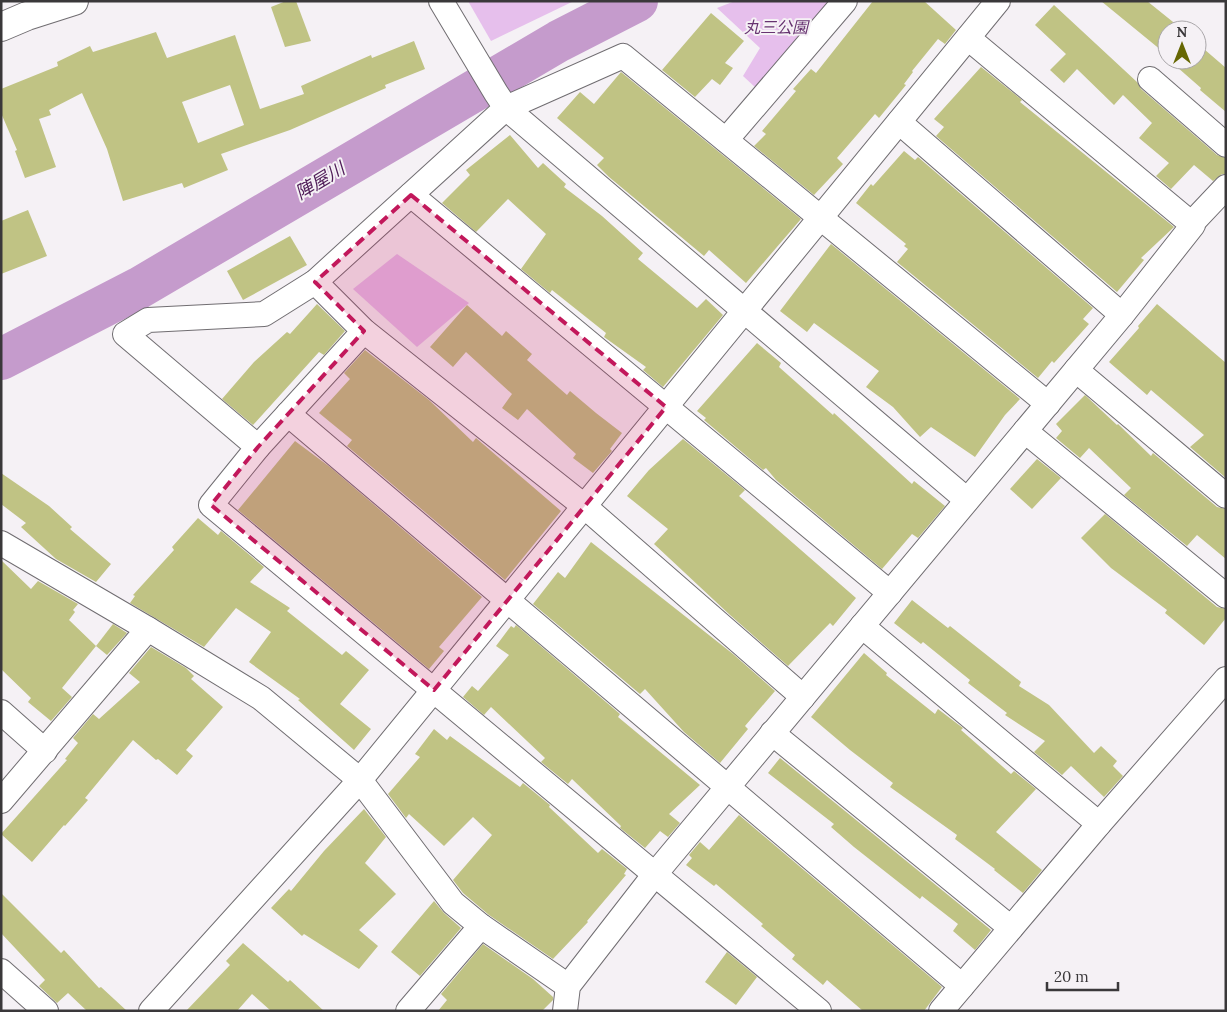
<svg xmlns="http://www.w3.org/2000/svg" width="1227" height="1012" viewBox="0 0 1227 1012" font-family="Lora,'Noto Sans JP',serif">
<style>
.green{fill:#e6bfec}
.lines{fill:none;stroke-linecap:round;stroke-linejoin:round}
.river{stroke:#c59bcc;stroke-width:42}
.building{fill:#c0c384;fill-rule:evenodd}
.minor-casing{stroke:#706d71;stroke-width:26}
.major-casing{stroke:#706d71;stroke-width:30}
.minor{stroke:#fff;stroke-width:24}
.major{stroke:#fff;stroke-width:28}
.marked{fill:#c2185b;fill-opacity:0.2;stroke:#c2185b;stroke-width:4;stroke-dasharray:10 6;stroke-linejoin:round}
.labels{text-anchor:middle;stroke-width:4;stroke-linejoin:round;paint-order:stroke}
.park-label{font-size:16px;font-style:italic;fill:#673371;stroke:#f5f1f5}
.water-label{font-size:18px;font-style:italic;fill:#4f1c58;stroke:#f5f1f5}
</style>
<rect width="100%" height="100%" fill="#f5f1f5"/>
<!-- green -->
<g class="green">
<polygon points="468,1 574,1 491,41"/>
<polygon points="735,1 834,1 757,89 743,76 760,48 717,8"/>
<polygon points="397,254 469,303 417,347 353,289"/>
</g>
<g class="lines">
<!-- river -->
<polyline class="river" points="1,359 139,288 559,41 637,1"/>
</g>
<!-- building -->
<g class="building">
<polygon points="286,1 296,1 311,41 285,47 271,7"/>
<polygon points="873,1 924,1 956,30 945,44 938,39 912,71 913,72 904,84 906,85 879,118 875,114 837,158 843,164 814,195 754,146 766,134 762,131 796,91 793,89 811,69 816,73"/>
<polygon points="1101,1 1147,1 1183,30 1167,30 1167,55"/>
<polygon points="1054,5 1137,82 1141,89 1217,155 1226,158 1226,174 1222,174 1213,181 1194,165 1171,189 1156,176 1169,163 1139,138 1152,123 1123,95 1114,105 1077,69 1064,83 1050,70 1066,54 1035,25"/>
<polygon points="711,13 744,41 725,63 733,68 720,85 712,79 695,97 662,70"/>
<path d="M156 32 167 58 235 35 260 109 304 94 301 86 371 55 372 58 414 41 425 69 385 85 386 88 290 130 221 154 228 170 184 188 182 183 123 201 107 149 82 93 49 110 51 115 39 119 56 167 25 178 15 151 17 150 1 113V89L58 66 57 62 90 46 93 52ZM230 85 244 125 198 143 182 102Z"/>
<polygon points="1197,43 1226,68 1226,112 1200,90 1201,88 1169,60 1197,60"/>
<polygon points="981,67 1022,100 1020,102 1174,227 1141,258 1144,260 1117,292 936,136 944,127 934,119"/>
<polygon points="621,72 801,219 746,283 709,250 704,256 609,177 597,165 604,158 557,118 580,92 594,104"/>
<polygon points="510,135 538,168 543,163 566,184 564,187 602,216 643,253 638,259 697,308 706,299 723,315 663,387 643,370 646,367 604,337 606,333 552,290 550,293 521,269 546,234 508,199 476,232 442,203 470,175 466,170"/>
<polygon points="904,151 915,160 918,157 1093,308 1083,319 1089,324 1054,363 1052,361 1038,378 897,262 908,249 904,246 906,244 856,203 871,184 873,186"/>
<polygon points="28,210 47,256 1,274 1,221"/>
<polygon points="290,236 307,265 243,300 227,271"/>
<polygon points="831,244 1020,399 1005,415 975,457 931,427 920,437 893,407 866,387 879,371 814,323 807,332 780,311"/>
<polygon points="317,304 345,331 324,355 319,352 253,425 222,399 254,362 287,332 290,334"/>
<polygon points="1157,304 1226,363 1226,478 1190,447 1204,435 1151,390 1147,395 1109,362 1139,328 1138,326"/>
<polygon points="467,305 502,336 506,331 532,354 527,360 567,395 570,391 596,413 622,433 610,449 612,451 593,473 573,458 576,454 527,409 518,420 502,408 512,394 466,352 453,367 430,347"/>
<polygon points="757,343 781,363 779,367 833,415 834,413 912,484 914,481 945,506 918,538 912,534 882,569 776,480 766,468 763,470 704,420 706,418 697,411"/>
<polygon points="365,350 429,400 473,442 476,438 561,511 505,580 347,446 352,440 319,413 350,379 344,373"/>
<polygon points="1085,395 1117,425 1118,424 1151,456 1153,453 1217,507 1226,509 1226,559 1197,535 1187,546 1124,495 1131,488 1089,448 1080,458 1056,438 1062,431 1056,424"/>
<polygon points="683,439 745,490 739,496 856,598 833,626 830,623 788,666 730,615 654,544 668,529 627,496 649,470"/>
<polygon points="295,441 330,467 482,597 439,647 444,651 429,669 238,510"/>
<polygon points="1037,459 1061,478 1032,509 1010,489"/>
<polygon points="1,473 49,506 72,527 70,529 111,564 96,582 56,559 21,527 26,523 1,504"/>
<polygon points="1105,514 1217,607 1226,609 1226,618 1204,645 1165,613 1167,610 1111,568 1081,538"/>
<polygon points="198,518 218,535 221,531 264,567 250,582 290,608 287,611 342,655 346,651 369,670 340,704 371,729 354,750 298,700 300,699 249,662 271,632 236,608 204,647 130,603 135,596 133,595 174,550 172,547"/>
<polygon points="591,542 733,654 775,691 745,726 748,729 720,763 684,732 645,689 640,694 533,604 558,572 565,578"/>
<polygon points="1,560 31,589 38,581 78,604 73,610 75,612 69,620 96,646 62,688 72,697 51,721 28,702 31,698 1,669"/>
<polygon points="912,600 948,628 950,626 1021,682 1019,686 1049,705 1094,753 1101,746 1117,761 1113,766 1123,776 1104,797 1071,766 1062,775 1034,752 1045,741 1005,715 1007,713 968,683 970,680 923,642 921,644 894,623"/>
<polygon points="113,624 127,633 107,655 96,646"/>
<polygon points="516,625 620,714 618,717 700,785 669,814 680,823 668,837 660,831 645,848 620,828 621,826 572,779 568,784 541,762 545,758 491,707 484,715 463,697 472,686 478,691 509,655 496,646 511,626 514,628"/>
<polygon points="151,647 186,668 194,676 191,679 223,707 186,750 193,756 177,775 158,759 156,760 133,740 85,798 88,800 65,826 64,825 32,862 1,834 67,760 65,759 78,743 73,738 93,714 99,719 140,682 129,673"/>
<polygon points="864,653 887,673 886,675 935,714 938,709 955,722 963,728 961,730 1011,774 1014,771 1036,789 996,832 1042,870 1023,893 994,870 995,869 955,839 957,835 890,787 893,783 850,750 811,717"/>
<polygon points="434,729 447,740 450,736 520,787 523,783 550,805 549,807 598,853 602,849 627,869 624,874 626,875 587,921 588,922 553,959 489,915 463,893 453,880 492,835 473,817 444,846 409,814 406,818 388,794 420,757 415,754"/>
<polygon points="780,758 991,930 975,950 953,931 958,924 922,896 920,899 854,847 831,827 834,824 768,773"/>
<polygon points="364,809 386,837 365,863 396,894 359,930 378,946 359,969 304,934 302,936 271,908 289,889 291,891 324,851"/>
<polygon points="739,815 942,987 924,1011 863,1011 827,980 823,985 792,959 795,955 761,926 763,924 716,884 714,886 686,865 692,858 689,855 700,842 709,850"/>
<polygon points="1,893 61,953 64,950 99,988 101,987 127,1011 87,1011 68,993 57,1003 39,986 45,980 1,933"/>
<polygon points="434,901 444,913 461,928 420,976 391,952"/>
<polygon points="243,943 288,982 290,980 324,1011 271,1011 252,994 237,1011 186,1011 230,965 226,961"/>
<polygon points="483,944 533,979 553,997 553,1000 542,1011 438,1011 447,1000 441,994"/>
<polygon points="727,952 757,977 736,1005 705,982"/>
</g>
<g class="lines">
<!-- minor casing -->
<g class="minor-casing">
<g id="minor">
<polyline points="441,1 496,93 506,108 967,500"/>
<polyline points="1150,79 1226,145"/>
<polyline points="899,122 1122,315"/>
<polyline points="726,140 845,1"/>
<polyline points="411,195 890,593"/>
<polyline points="1192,223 1226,187"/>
<polyline points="315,282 364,331 584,506 803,697"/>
<polyline points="1076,370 1226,496"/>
<polyline points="288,414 962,986"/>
<polyline points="1025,431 1226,596"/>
<polyline points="258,447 364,331"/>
<polyline points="1,543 148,629 261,698 360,780 453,903 481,926 568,986"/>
<polyline points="862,626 1099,824"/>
<polyline points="1,712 45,751"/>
<polyline points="772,733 1011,928"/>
<polyline points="1,801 148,629"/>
<polyline points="1,971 46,1011"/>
<polyline points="151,1011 360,780 998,1"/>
<polyline points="408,1011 481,926"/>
<polyline points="565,1011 568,986 655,874 1122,315 1193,225 968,38"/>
<polyline points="819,1011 211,505 258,447 125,334 148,320 264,314 315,282 506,108 623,56 1048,404"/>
<polyline points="941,1011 1099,824 1226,679"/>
</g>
</g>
<!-- major casing -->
<g class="major-casing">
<polyline id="major" points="1,27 27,16 74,1"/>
</g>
<!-- minor -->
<use href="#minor" class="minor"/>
<!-- major -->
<use href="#major" class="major"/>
</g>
<!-- marked area -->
<path class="marked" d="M411 195 666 407 434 690 211 505 258 447 364 331 315 282Z"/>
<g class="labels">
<!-- park labels -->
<g class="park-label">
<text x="776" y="33">丸三公園</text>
</g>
<!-- water labels -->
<g class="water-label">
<text transform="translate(320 181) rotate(-31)" y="6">陣屋川</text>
</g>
</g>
<!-- border -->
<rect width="1227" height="1012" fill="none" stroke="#3a383a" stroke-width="5"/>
<!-- north arrow -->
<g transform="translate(1182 45)"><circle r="24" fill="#f5f1f5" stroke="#aaa7aa"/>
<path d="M0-4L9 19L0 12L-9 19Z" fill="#666703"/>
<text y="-8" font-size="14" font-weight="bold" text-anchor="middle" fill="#3a383a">N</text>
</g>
<!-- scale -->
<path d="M1047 982v8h71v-8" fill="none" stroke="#3a383a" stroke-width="2.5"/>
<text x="1054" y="982" font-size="15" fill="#3a383a" stroke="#f5f1f5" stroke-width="4" paint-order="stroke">20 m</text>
</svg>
